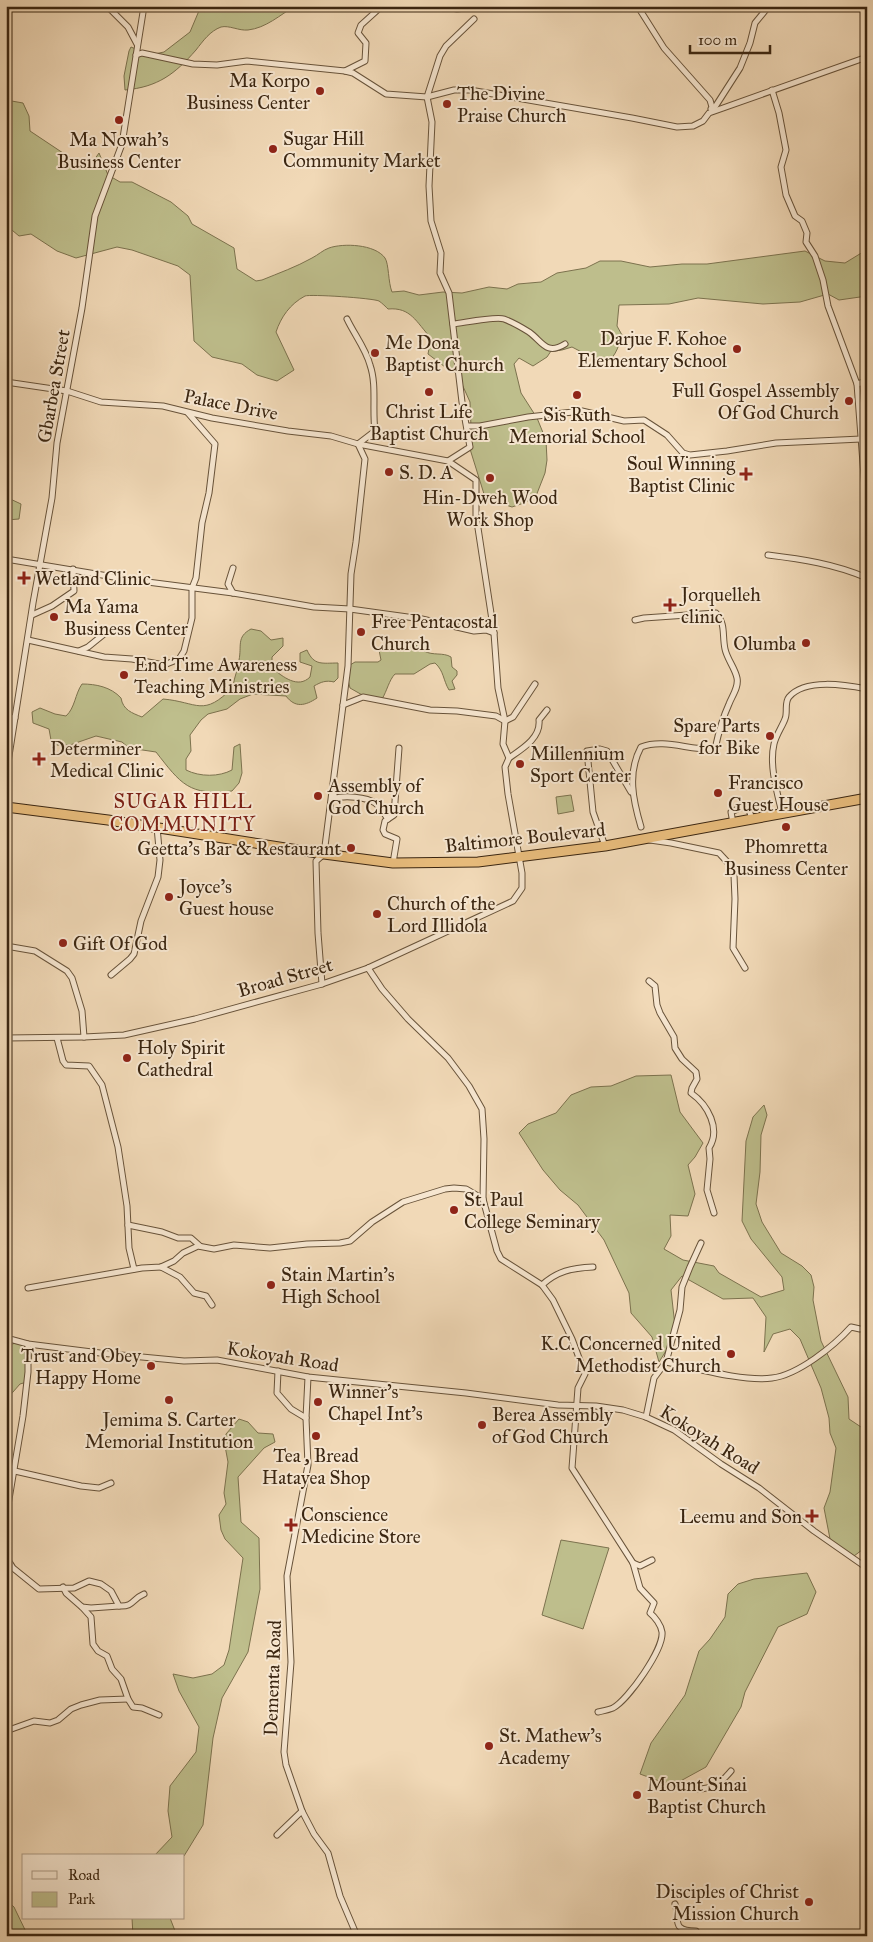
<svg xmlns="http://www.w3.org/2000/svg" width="873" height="1942" viewBox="0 0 873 1942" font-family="'IM FELL Great Primer',serif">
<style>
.green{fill:#bebe8c;stroke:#7c724e}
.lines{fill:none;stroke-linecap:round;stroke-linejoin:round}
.minor-casing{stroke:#68533a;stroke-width:7}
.trunk-casing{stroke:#3b2611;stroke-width:11}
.minor{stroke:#f6e6d0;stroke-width:5}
.trunk{stroke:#e8bc7c;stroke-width:9}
.poi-dot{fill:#8f2418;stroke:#f6e6d0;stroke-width:2}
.labels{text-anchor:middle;stroke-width:4;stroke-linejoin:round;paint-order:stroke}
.poi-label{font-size:19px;fill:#3b2611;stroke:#f6e6d0;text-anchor:start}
.street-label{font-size:19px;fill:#3b2611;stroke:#f6e6d0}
.neighbourhood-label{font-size:20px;letter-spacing:1px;fill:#7a1f14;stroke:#f6e6d0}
</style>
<rect width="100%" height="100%" fill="#f1d9b7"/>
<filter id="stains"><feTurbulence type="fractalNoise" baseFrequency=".004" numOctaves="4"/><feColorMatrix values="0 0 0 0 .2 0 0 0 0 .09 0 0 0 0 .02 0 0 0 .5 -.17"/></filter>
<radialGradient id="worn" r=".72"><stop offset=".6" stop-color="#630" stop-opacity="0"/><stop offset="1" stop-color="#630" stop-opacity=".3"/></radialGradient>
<!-- green -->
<g class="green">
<path d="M201 6H295C280 15 266 28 248 30 239 31 229 25 221 27 210 31 203 41 196 50 175 74 158 87 125 90L124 76 129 51 131 47 150 55 164 52 190 32Z"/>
<path d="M6 100 23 103 29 116 30 131 75 161 92 163 99 153 108 175 120 182H132L171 202 188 216 192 224 234 248 237 269 256 281 262 280C279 273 296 267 312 258 318 255 323 250 329 248 343 243 375 244 385 258 389 264 388 282 392 292L404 291 419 295 443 292 462 293 489 287 507 289 518 284 541 282 557 273 586 268 600 261H621L650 267 682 264H707L805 251 825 261 845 263 863 252H867V296L839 300 828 294 800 302 763 304 698 298 669 304 619 305 617 326 622 335C618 348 615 360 601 365L595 359 572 347 562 350 551 351 547 357 533 366 519 358 514 364 521 393 537 418 546 440 547 460 545 473 536 496 524 503 512 507 497 502 484 494 470 449 469 437 471 427 470 402 457 373 449 370 428 354 431 338C416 322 411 307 388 309 386 307 382 303 379 301 372 298 310 294 305 296 290 304 281 317 276 332L294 370 277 381 257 375 242 364 212 357 194 341 190 275 178 266 132 250 117 247 76 258 57 251 31 234 19 236 6 225Z"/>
<polygon points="6,497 21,504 19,519 6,520"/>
<path d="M251 629 261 631 271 640 283 638V646L272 657V668C283 677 298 689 310 677L312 666 300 662V653L307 650C314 666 322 663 338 663V678L334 682C326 680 321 682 314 686L317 698C305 706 295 708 286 696L253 694 240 699 227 709 208 714 201 720 190 735 191 751 186 759V770C200 777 219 777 232 770L234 747 240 744 242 773 239 783 232 791C189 796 181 784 156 752L129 748 122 742 96 736 70 745H57L51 740 49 729 33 723 32 712 40 708 55 714 66 716C75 708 75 694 82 684 96 684 111 687 121 698 123 710 132 713 142 717L163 699C198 702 203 718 233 687 234 677 238 670 239 660 242 646 236 637 251 629Z"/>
<path d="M403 641C414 641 416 646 424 651 433 656 443 652 451 657L452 667 457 671V675L452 681 455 689 449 690C443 680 444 671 435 663L430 664 414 674H395C389 680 387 691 382 699L364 696 350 688 348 680 350 665 355 662H378L381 660 379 650 382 645 397 644Z"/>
<polygon points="571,795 574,811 558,814 556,797"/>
<polygon points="671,1075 680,1112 703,1143 695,1157 688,1165 695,1194 688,1216 670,1215 671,1236 664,1249 683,1260 714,1266 719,1273 761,1297 784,1290 782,1277 751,1239 742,1221 746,1141 753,1117 764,1105 767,1115 761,1135 760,1172 756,1204 762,1222 781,1253 802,1266 811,1275 814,1287 813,1300 821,1341 848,1397 849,1419 867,1431 867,1536 862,1550 850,1559 831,1544 824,1508 830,1492 836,1448 830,1433 829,1418 821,1388 800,1339 790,1329 773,1334 764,1352 766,1317 753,1298 723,1299 682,1276 671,1290 676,1335 659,1362 652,1337 631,1313 629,1293 604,1240 578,1205 560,1190 543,1170 519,1133 528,1124 556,1113 571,1095 591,1087 611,1086 636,1076"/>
<polygon points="16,1343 33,1348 27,1382 20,1384 6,1400 8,1345"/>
<polygon points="239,1419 248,1422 258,1433 273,1434 275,1442 264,1448 238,1477 241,1522 259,1538 260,1589 248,1652 222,1698 213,1738 203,1825 184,1856 154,1856 172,1837 168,1811 170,1786 196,1752 199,1727 179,1691 173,1674 193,1678 212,1674 224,1665 229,1650 243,1558 225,1539 221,1530 219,1515 226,1504 224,1493 228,1462 225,1446 226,1434"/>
<polygon points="561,1540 609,1548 583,1629 542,1615"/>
<polygon points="807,1573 816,1592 807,1614 778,1627 745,1692 741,1707 706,1767 675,1784 659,1781 640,1774 651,1743 685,1695 699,1651 710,1639 725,1617 728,1594 738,1584 754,1579"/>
<polygon points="6,1899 14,1907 28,1936 15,1936 6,1924"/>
<polygon points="132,1918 170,1918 177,1936 133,1936"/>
</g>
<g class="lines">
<!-- minor casing -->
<g class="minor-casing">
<g id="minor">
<polyline points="107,6 128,27 137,44"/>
<polyline points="443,6 457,9 474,7"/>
<polyline points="639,6 640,10 664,48 710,100 712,107"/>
<polyline points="136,55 142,53 193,64 217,65 247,61 345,71 353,73 386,94 427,97 454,90 470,90 632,118 677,127 693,126 703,121 709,113 867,57"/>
<polyline points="345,71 365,61 366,43 358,33 361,25 382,6"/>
<polyline points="772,90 779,113 786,150 781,167 786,195 795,216 802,221 807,233 806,242 815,256 823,280 828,306 857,384 867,516"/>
<polyline points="711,109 715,107 740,68 750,43 755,23 769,6"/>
<path d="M453 324C463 323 496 316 504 319 512 322 521 327 529 332 542 341 546 356 565 344"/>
<polyline points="6,382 67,391 101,402 163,406 212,418 288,431 331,436 358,444 448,461"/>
<polyline points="857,384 867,381"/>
<polyline points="467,426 480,426 528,417 582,411 624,421 644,420 667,435 683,453 690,455 727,451 776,443 861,439"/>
<path d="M768 555C801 559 835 564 867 578"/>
<polyline points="6,559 132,580 233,593 314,607 350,609 422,619 474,631 486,630 494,633"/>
<polyline points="233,593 228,584 233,568"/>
<polyline points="32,615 52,606 74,591 73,569"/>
<path d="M635 620 644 618 716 613C726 624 722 635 725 649 727 659 735 668 737 678 739 687 732 696 729 704 723 717 718 735 715 749 690 751 665 738 641 747 627 773 633 800 641 827"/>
<polyline points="28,640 104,657 132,659 164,665 179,659 184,651 192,618 192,588 196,578 202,523 209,493 215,444 188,413"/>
<polyline points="79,651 88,647 109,630"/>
<polyline points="344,703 343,705 363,697 430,710 457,711 496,716 505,721 513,717 535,684"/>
<polyline points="6,717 15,718"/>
<path d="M509 758C522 749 541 738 539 720L547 710"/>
<polyline points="6,775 33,603 52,498 57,443 82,308 95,216 122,144 144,6"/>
<path d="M334 790V799C343 795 367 797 375 803 380 806 384 814 388 819"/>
<path d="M782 813C777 792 769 765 774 744 776 735 782 727 785 719 788 712 784 703 789 697 805 678 846 685 867 689"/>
<polyline points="733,823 731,812 742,807 749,810 752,819"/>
<polyline points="650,840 671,843 719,853 732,867 734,875 735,899 733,948 745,968"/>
<polyline points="605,846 593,812 587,751 600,749 607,751 631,792"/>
<polyline points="393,863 397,839 385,834 383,830 385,821 394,815 399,748"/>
<polyline points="6,946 35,951 67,971 72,978 82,1011 84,1037"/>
<path d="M368 968 382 989 408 1019 448 1058 469 1086 482 1109 484 1139 483 1199 497 1251 501 1259 542 1285 553 1300 572 1339 585 1374 578 1388 572 1468 633 1563 640 1588 654 1603 650 1613C655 1617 661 1625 662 1632 664 1649 628 1700 613 1708 608 1710 602 1711 598 1712"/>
<polyline points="111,975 130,959 134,954 141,921 158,877 160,860 157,827"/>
<path d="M649 981 655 986 657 1005 660 1013 674 1037 675 1048 682 1059 696 1072 697 1079 692 1088 691 1093C708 1105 721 1129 709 1148L710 1159 707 1190 714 1213"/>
<path d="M322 984 318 933 316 861 324 854 348 666 351 574 356 542 365 459 358 444 375 431C372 409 377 385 370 365 366 349 354 334 347 319"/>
<polyline points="6,1038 84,1037 124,1035 195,1019 322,984 368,968 513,901 522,888 522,873 508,794 505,767 509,758 503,744 505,721 498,688 494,633 476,515 476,480 448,461 470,447 462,402 449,293 440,273 441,253 431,221 429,186 432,122 427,97 440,56 446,46 474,19"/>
<polyline points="57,1038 63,1061 66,1065 89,1066 102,1085 118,1147 127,1206 129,1248 134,1269"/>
<polyline points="128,1225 162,1232 178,1238 191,1238 200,1246"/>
<polyline points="161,1267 180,1277 194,1293 206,1296 212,1305"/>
<path d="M542 1285C557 1271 572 1268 593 1267"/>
<polyline points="28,1288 142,1268 161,1267 174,1261 183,1253 198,1246 214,1249 234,1245 270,1248 307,1244 340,1243 350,1241 372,1222 403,1202 445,1189 454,1188 466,1189 483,1199"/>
<polyline points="6,1338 28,1344 100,1353 184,1361 217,1360 308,1377 466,1393 558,1405 596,1406 623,1410 646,1417 674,1430 721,1464 759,1488 814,1531 867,1568"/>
<path d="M666 1362C695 1368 744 1382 772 1378 798 1375 834 1346 851 1327L860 1329"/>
<polyline points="278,1371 277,1393 291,1409 306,1418"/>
<polyline points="308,1377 306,1418 308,1465 287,1576 291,1662 284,1752 286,1765 302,1811 314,1834 328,1853 340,1896 357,1936"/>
<polyline points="646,1417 654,1378 666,1362 680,1310 682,1287 690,1267 701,1243"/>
<polyline points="6,1469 81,1486 99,1488 111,1483"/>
<polyline points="6,1517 23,1416 28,1372 28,1344"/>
<path d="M6 1557 13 1568 39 1589 74 1588 89 1581 101 1584 111 1591 119 1606C134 1607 132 1599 144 1594"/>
<polyline points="633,1563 640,1566 652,1560"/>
<polyline points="63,1587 66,1593 82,1607 91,1608 119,1606"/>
<polyline points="82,1607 91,1617 93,1644 98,1651 107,1656 112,1669 121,1679 128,1699 133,1707 142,1708 159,1715"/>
<polyline points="6,1731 34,1721 50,1723 58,1720 71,1709 81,1705 100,1700 128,1699"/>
<path d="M697 1789C713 1789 721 1783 731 1771"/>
<polyline points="277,1835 302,1811"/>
<path d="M675 1904C681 1918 669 1931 696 1931"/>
</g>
</g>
<!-- trunk casing -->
<g class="trunk-casing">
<polyline id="trunk" points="6,807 108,820 324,854 393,863 478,862 605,846 867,798"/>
</g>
<!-- minor -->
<use href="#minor" class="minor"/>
<!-- trunk -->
<use href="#trunk" class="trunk"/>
</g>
<!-- markers -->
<g class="poi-dot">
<circle cx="320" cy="91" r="5"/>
<circle cx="447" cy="104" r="5"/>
<circle cx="119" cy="120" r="5"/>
<circle cx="273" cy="149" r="5"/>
<circle cx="737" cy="349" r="5"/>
<circle cx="375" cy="353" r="5"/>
<circle cx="429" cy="392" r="5"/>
<circle cx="577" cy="395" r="5"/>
<circle cx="849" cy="401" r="5"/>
<circle cx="389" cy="472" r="5"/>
<path d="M743.5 466.5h5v5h5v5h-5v5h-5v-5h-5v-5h5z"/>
<circle cx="490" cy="478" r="5"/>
<path d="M21.5 570.5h5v5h5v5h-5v5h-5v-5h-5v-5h5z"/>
<path d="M667.5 597.5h5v5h5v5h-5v5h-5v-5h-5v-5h5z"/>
<circle cx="54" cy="617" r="5"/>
<circle cx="361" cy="632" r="5"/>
<circle cx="806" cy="643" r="5"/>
<circle cx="124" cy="675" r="5"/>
<circle cx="770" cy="736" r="5"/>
<path d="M36.5 751.5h5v5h5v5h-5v5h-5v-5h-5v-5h5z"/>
<circle cx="520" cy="764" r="5"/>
<circle cx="718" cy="793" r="5"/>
<circle cx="318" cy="796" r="5"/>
<circle cx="786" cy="827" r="5"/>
<circle cx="351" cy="848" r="5"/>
<circle cx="169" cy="897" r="5"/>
<circle cx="377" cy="914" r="5"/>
<circle cx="63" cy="943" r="5"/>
<circle cx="127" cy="1058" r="5"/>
<circle cx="454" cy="1210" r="5"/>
<circle cx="271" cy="1285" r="5"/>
<circle cx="731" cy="1354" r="5"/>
<circle cx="151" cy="1366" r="5"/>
<circle cx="169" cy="1400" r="5"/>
<circle cx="318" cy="1402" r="5"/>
<circle cx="482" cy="1425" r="5"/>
<circle cx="316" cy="1436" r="5"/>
<path d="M809.5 1508.5h5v5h5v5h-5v5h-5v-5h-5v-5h5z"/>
<path d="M288.5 1517.5h5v5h5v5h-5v5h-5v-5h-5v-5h5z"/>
<circle cx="489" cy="1746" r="5"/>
<circle cx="637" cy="1795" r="5"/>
<circle cx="809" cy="1902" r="5"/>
</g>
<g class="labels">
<!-- poi labels -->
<g class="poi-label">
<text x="310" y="87" text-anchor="end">Ma Korpo<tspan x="310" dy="22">Business Center</tspan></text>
<text x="457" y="100">The Divine<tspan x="457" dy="22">Praise Church</tspan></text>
<text x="283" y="145">Sugar Hill<tspan x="283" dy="22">Community Market</tspan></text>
<text x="119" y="146" text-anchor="middle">Ma Nowah's<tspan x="119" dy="22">Business Center</tspan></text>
<text x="727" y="345" text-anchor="end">Darjue F. Kohoe<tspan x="727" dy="22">Elementary School</tspan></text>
<text x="385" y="349">Me Dona<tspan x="385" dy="22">Baptist Church</tspan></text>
<text x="839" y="397" text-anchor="end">Full Gospel Assembly<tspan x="839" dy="22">Of God Church</tspan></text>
<text x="429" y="418" text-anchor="middle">Christ Life<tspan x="429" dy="22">Baptist Church</tspan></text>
<text x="577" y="421" text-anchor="middle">Sis Ruth<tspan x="577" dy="22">Memorial School</tspan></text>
<text x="735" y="470" text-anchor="end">Soul Winning<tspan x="735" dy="22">Baptist Clinic</tspan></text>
<text x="399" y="479">S. D. A</text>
<text x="490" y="504" text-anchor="middle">Hin-Dweh Wood<tspan x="490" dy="22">Work Shop</tspan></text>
<text x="35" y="585">Wetland Clinic</text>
<text x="681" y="601">Jorquelleh<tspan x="681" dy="22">clinic</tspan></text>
<text x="64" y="613">Ma Yama<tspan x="64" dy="22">Business Center</tspan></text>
<text x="371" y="628">Free Pentacostal<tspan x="371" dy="22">Church</tspan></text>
<text x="796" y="650" text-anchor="end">Olumba</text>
<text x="134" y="671">End Time Awareness<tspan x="134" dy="22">Teaching Ministries</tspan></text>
<text x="760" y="732" text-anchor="end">Spare Parts<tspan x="760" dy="22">for Bike</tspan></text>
<text x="50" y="755">Determiner<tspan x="50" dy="22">Medical Clinic</tspan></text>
<text x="530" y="760">Millennium<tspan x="530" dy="22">Sport Center</tspan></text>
<text x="728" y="789">Francisco<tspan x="728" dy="22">Guest House</tspan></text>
<text x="328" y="792">Assembly of<tspan x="328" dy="22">God Church</tspan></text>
<text x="786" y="853" text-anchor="middle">Phomretta<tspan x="786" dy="22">Business Center</tspan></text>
<text x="341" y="855" text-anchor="end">Geetta's Bar &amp; Restaurant</text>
<text x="179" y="893">Joyce's<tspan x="179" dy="22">Guest house</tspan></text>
<text x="387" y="910">Church of the<tspan x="387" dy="22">Lord Illidola</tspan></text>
<text x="73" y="950">Gift Of God</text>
<text x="137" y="1054">Holy Spirit<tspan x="137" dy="22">Cathedral</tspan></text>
<text x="464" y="1206">St. Paul<tspan x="464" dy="22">College Seminary</tspan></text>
<text x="281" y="1281">Stain Martin's<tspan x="281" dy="22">High School</tspan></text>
<text x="721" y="1350" text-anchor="end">K.C. Concerned United<tspan x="721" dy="22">Methodist Church</tspan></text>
<text x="141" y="1362" text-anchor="end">Trust and Obey<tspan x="141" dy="22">Happy Home</tspan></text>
<text x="328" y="1398">Winner's<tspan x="328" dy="22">Chapel Int's</tspan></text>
<text x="492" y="1421">Berea Assembly<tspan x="492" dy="22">of God Church</tspan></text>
<text x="169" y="1426" text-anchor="middle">Jemima S. Carter<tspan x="169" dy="22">Memorial Institution</tspan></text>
<text x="316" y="1462" text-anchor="middle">Tea , Bread<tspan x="316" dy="22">Hatayea Shop</tspan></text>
<text x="301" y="1521">Conscience<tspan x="301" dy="22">Medicine Store</tspan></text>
<text x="802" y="1523" text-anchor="end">Leemu and Son</text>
<text x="499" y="1742">St. Mathew's<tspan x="499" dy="22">Academy</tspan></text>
<text x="647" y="1791">Mount Sinai<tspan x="647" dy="22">Baptist Church</tspan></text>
<text x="799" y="1898" text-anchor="end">Disciples of Christ<tspan x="799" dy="22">Mission Church</tspan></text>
</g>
<!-- street labels -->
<g class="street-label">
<text transform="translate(53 386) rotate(-80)" y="7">Gbarbea Street</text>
<text transform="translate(231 404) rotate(11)" y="7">Palace Drive</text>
<text transform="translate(525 837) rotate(-6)" y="7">Baltimore Boulevard</text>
<text transform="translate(285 977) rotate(-16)" y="7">Broad Street</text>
<text transform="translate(283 1356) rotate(9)" y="7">Kokoyah Road</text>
<text transform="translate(710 1439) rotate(32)" y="7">Kokoyah Road</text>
<text transform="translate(272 1678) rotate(-88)" y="7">Dementa Road</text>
</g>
<!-- neighbourhood labels -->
<g class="neighbourhood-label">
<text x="183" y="808">SUGAR HILL<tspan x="183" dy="23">COMMUNITY</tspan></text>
</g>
</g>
<!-- margin -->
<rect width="873" height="1942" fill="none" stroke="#f1d9b7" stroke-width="25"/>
<rect x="8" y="8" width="858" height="1927" fill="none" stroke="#3b2611" stroke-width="2.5"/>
<rect x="12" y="12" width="848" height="1917" fill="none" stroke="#3b2611"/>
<!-- legend -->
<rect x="22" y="1854" width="162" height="65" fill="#f6e6d0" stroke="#ab9984"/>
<rect x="32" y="1871" width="25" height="8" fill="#f6e6d0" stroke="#ab9984"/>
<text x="68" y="1880" font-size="15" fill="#3b2611">Road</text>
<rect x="32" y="1892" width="25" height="15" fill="#bebe8c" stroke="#ab9984"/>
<text x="68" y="1904" font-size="15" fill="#3b2611">Park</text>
<!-- scale -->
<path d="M690 45v8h80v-8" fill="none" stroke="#3b2611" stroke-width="2.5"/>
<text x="698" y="45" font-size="15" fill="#3b2611" stroke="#f6e6d0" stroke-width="4" paint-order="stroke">100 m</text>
<rect width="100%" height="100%" filter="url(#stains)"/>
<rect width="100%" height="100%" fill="url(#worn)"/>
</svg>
